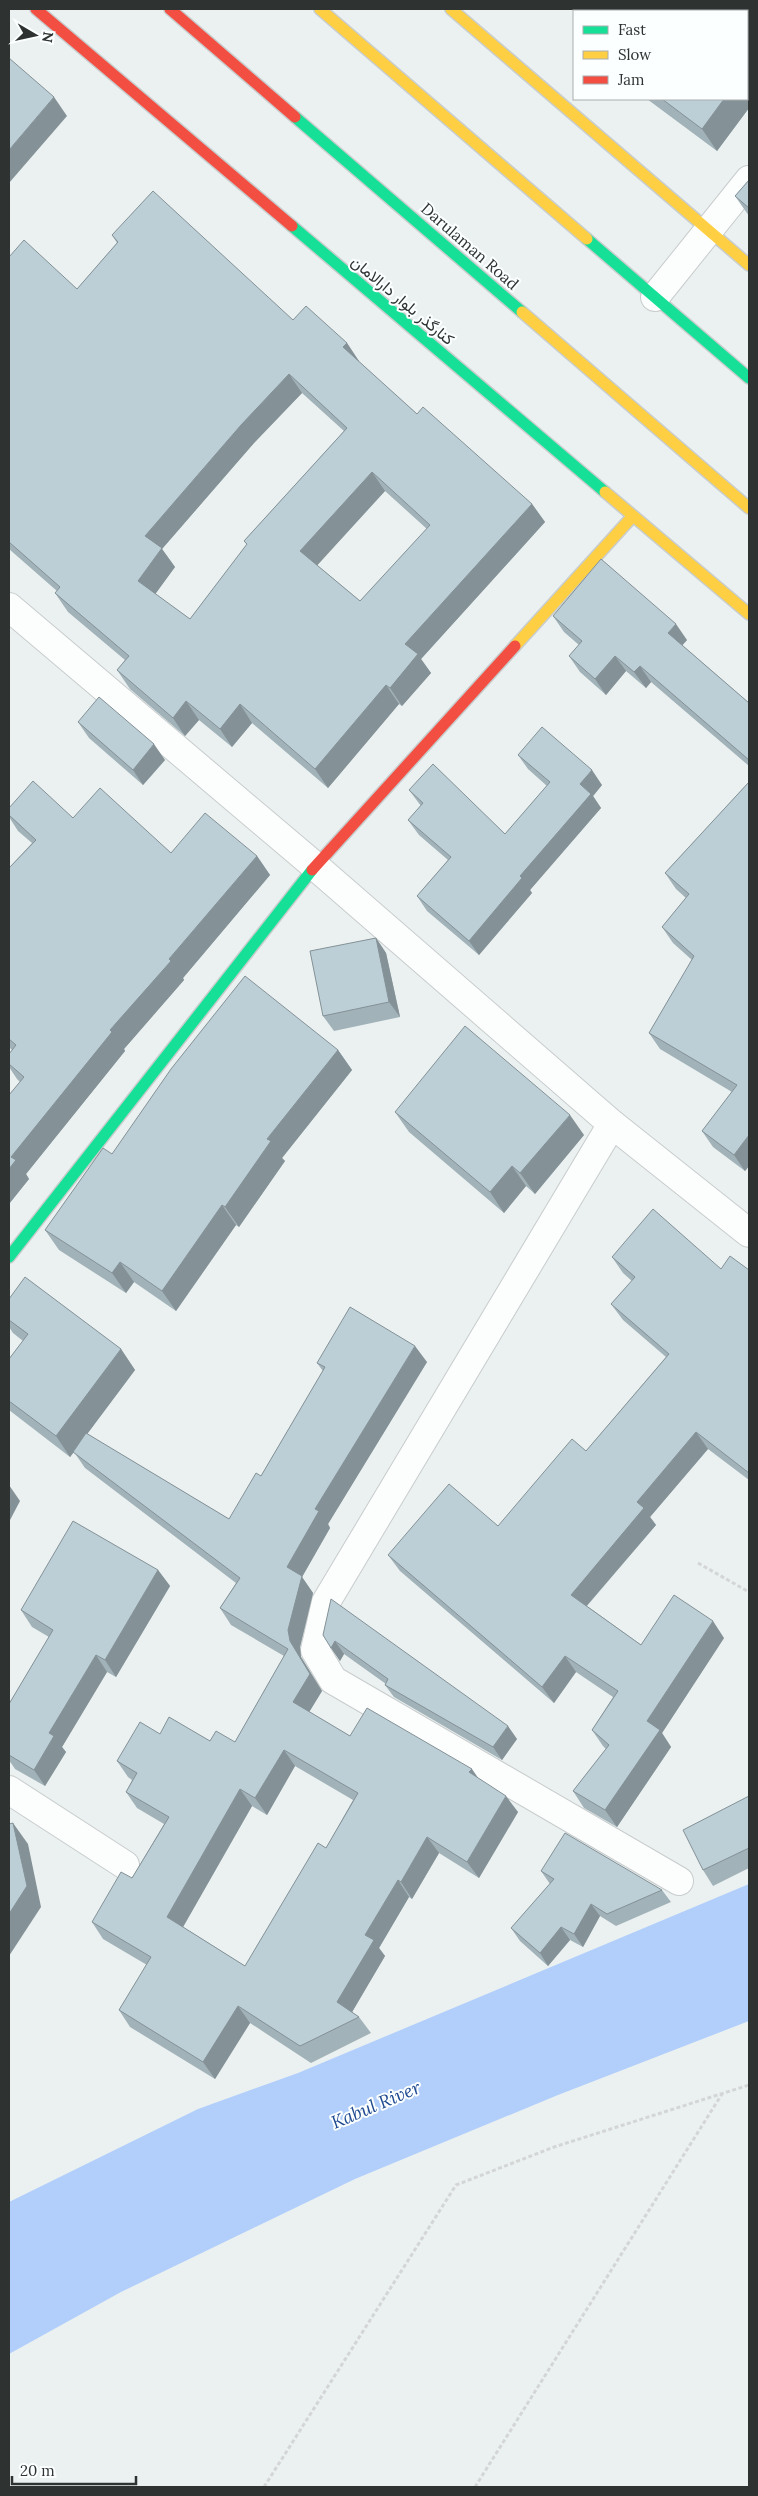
<svg xmlns="http://www.w3.org/2000/svg" width="758" height="2496" viewBox="0 0 758 2496" font-family="Lora,Vazirmatn,serif">
<style>
.water{fill:#b2cffb}
.lines{fill:none;stroke-linecap:round;stroke-linejoin:round}
.street-casing{stroke:#c8cccc;stroke-width:30}
.fast-casing{stroke:#c8cccc;stroke-width:14}
.slow-casing{stroke:#c8cccc;stroke-width:14}
.jam-casing{stroke:#c8cccc;stroke-width:14}
.path{stroke:#d4d6d6;stroke-width:3;stroke-dasharray:4 2.5;stroke-linecap:butt}
.street{stroke:#fcfdfd;stroke-width:28}
.fast{stroke:#16e098;stroke-width:11}
.slow{stroke:#ffcf43;stroke-width:11}
.jam{stroke:#f24e42;stroke-width:11}
.wall{fill:#a2b2b9;fill-rule:evenodd}
.shaded-wall{fill:#849196}
.building{fill:#bccfd7;stroke:#849196;fill-rule:evenodd}
.labels{text-anchor:middle;stroke-width:4;stroke-linejoin:round;paint-order:stroke}
.street-label{font-size:16px;fill:#2e3332;stroke:#fcffff}
.water-label{font-size:18px;font-style:italic;fill:#1f4991;stroke:#fcffff}
</style>
<rect width="100%" height="100%" fill="#ebf1f1"/>
<!-- water -->
<polygon class="water" points="749,1884 749,2021 558,2095 355,2179 121,2292 9,2354 9,2202 198,2109 298,2073"/>
<g class="lines">
<!-- street casing -->
<g class="street-casing">
<g id="street">
<polyline points="655,297 749,180"/>
<polyline points="9,607 315,866 612,1124 749,1233"/>
<polyline points="612,1124 326,1602 315,1650 333,1680 679,1881"/>
<polyline points="9,1790 125,1865"/>
</g>
</g>
<!-- fast casing -->
<g class="fast-casing">
<g id="fast">
<polyline points="295,117 522,312"/>
<polyline points="292,226 605,492"/>
<polyline points="587,239 749,378"/>
<polyline points="9,1257 312,870"/>
</g>
</g>
<!-- slow casing -->
<g class="slow-casing">
<g id="slow">
<polyline points="320,9 587,239"/>
<polyline points="451,9 749,265"/>
<polyline points="522,312 749,508"/>
<polyline points="605,492 749,614"/>
<polyline points="515,646 632,517"/>
</g>
</g>
<!-- jam casing -->
<g class="jam-casing">
<g id="jam">
<polyline points="36,9 292,226"/>
<polyline points="170,9 295,117"/>
<polyline points="312,870 515,646"/>
</g>
</g>
<!-- path -->
<g class="path">
<polyline points="698,1563 749,1592"/>
<polyline points="264,2487 456,2185 554,2147 749,2085"/>
<polyline points="475,2487 722,2094"/>
</g>
<!-- street -->
<use href="#street" class="street"/>
<!-- fast -->
<use href="#fast" class="fast"/>
<!-- slow -->
<use href="#slow" class="slow"/>
<!-- jam -->
<use href="#jam" class="jam"/>
</g>
<!-- wall -->
<g class="wall">
<polygon points="638,9 749,9 749,108 717,151 647,99 747,99 747,11 641,11"/>
<polygon points="749,180 749,216 735,196"/>
<path d="M112 235 293 320 347 343 359 362 417 414 532 504 545 522 421 659 431 673 402 706 399 704 328 788 252 723 232 747 199 720 185 736 130 689 117 670 125 660 68 612 55 593 57 591 9 549V257L77 289 117 243ZM302 393 344 431 244 541 247 545 190 619 155 594 175 567 162 549 254 443ZM385 491 427 529 360 601 317 565Z"/>
<polygon points="553,616 687,640 682,645 749,703 749,766 651,682 646,688 626,671 606,695 580,672 569,656 579,645 564,632"/>
<polygon points="78,722 165,760 143,785 89,738"/>
<polygon points="518,755 602,785 593,796 601,808 530,890 532,893 479,955 427,911 417,896 448,860 419,835 408,820 421,806 409,790 505,834 547,786 528,769"/>
<polygon points="749,782 749,1166 745,1171 713,1147 702,1131 732,1092 660,1049 649,1033 692,960 673,943 662,927 686,898 676,889 665,873"/>
<polygon points="9,808 73,818 171,853 257,856 270,875 183,978 184,980 124,1049 125,1051 26,1174 29,1179 9,1204 9,1095 20,1082 17,1079 9,1067 9,1054 12,1050 9,1047 9,868 32,843 18,831 9,817"/>
<polygon points="376,938 386,953 400,1017 334,1031 323,1016"/>
<polygon points="338,1050 352,1070 282,1158 285,1161 239,1227 236,1225 176,1311 134,1282 126,1293 59,1250 45,1230 112,1154"/>
<polygon points="395,1112 584,1135 535,1194 526,1186 504,1213 409,1132"/>
<polygon points="612,1257 721,1269 749,1270 749,1480 708,1449 650,1517 656,1525 587,1606 641,1645 724,1638 662,1733 671,1747 617,1827 584,1808 573,1791 606,1749 603,1746 592,1730 613,1697 576,1672 554,1703 400,1571 388,1555 498,1526 586,1451 666,1357 623,1320 611,1304 632,1281 623,1273"/>
<path d="M9 1299 121 1349 135 1370 87 1434 229 1519 261 1476 323 1371 317 1363 427 1362 328 1524 330 1528 302 1577 313 1593 300 1647 301 1657 322 1691 309 1712 350 1736 478 1778 518 1812 479 1878 439 1853 412 1899 409 1897 379 1948 385 1956 352 2012 359 2017 371 2033 311 2063 250 2023 215 2079 130 2027 119 2010 147 1965 103 1939 92 1922 132 1878 164 1824 137 1808 126 1792 132 1780 128 1777 117 1761 160 1734 210 1741 235 1742 284 1656 231 1625 220 1608 236 1583 85 1468 74 1452 70 1457 9 1410V1359L23 1341 13 1333 9 1327ZM295 1766 353 1800 326 1848 245 1966 183 1927 252 1806 267 1815Z"/>
<polygon points="158,1570 170,1586 116,1677 107,1672 62,1747 66,1752 45,1786 15,1769 11,1763 9,1761 9,1704 49,1637 32,1627 21,1610"/>
<polygon points="323,1635 517,1739 502,1760 394,1697 385,1685 386,1684 344,1654 340,1661"/>
<polygon points="749,1796 749,1868 713,1886 703,1870"/>
<polygon points="541,1871 662,1890 671,1902 616,1926 600,1916 583,1947 570,1940 548,1966 520,1941 511,1928 550,1884"/>
</g>
<!-- shaded-wall -->
<g class="shaded-wall">
<polygon points="749,64 749,108 717,151 702,129 724,99 747,99 747,67"/>
<polygon points="54,97 67,116 9,183 9,150"/>
<polygon points="347,343 359,361 356,365 343,347"/>
<polygon points="289,374 302,393 254,443 162,549 175,567 151,600 138,581 145,536 241,425"/>
<polygon points="372,472 385,491 313,570 300,551"/>
<polygon points="532,504 545,522 421,659 431,673 402,706 390,688 405,644"/>
<polygon points="676,624 687,640 679,649 668,633"/>
<polygon points="615,656 626,671 606,695 595,679"/>
<polygon points="640,666 651,682 646,688 634,672"/>
<polygon points="386,685 399,704 328,788 315,769"/>
<polygon points="186,701 199,720 185,736 173,718"/>
<polygon points="240,704 252,723 232,747 220,729"/>
<polygon points="154,744 165,760 143,785 133,770"/>
<polygon points="592,770 602,785 593,796 601,808 530,890 532,893 479,955 469,941 520,876 580,784"/>
<polygon points="257,856 270,875 183,978 184,980 124,1049 125,1051 26,1174 29,1179 9,1204 9,1169 11,1157 110,1030 169,959"/>
<polygon points="376,938 386,953 400,1017 389,1002"/>
<polygon points="338,1050 352,1070 282,1158 285,1161 239,1227 225,1207 267,1139"/>
<polygon points="570,1115 584,1135 535,1194 520,1173"/>
<polygon points="749,1135 749,1166 745,1171 734,1155"/>
<polygon points="512,1166 526,1186 504,1213 490,1192"/>
<polygon points="222,1205 236,1225 176,1311 162,1291"/>
<polygon points="120,1262 134,1282 126,1293 112,1273"/>
<polygon points="415,1346 427,1362 328,1524 330,1528 302,1577 313,1593 300,1647 301,1657 322,1691 305,1719 293,1702 290,1641 288,1630 287,1567 315,1509"/>
<polygon points="121,1349 135,1370 70,1457 56,1436"/>
<polygon points="696,1432 708,1449 650,1517 656,1525 582,1611 571,1595 637,1502"/>
<polygon points="9,1485 20,1501 9,1522"/>
<polygon points="158,1570 170,1586 116,1677 105,1660"/>
<polygon points="713,1621 724,1638 662,1733 671,1747 617,1827 605,1810 647,1721"/>
<polygon points="335,1641 344,1654 340,1661 331,1648"/>
<polygon points="96,1655 107,1672 62,1747 66,1752 45,1786 34,1770 49,1733"/>
<polygon points="565,1656 576,1672 554,1703 542,1687"/>
<polygon points="508,1726 517,1739 502,1760 493,1747"/>
<polygon points="284,1750 295,1766 267,1815 255,1798"/>
<polygon points="472,1769 483,1785 469,1772"/>
<polygon points="240,1789 252,1806 179,1934 167,1917"/>
<polygon points="506,1796 518,1812 479,1878 467,1862"/>
<polygon points="13,1823 28,1844 41,1907 9,1956 9,1914"/>
<polygon points="427,1837 439,1853 412,1899 401,1882"/>
<polygon points="398,1880 409,1897 379,1948 385,1956 348,2019 337,2002 365,1935"/>
<polygon points="591,1904 600,1916 583,1947 574,1934"/>
<polygon points="561,1927 570,1940 548,1966 540,1953"/>
<polygon points="238,2006 250,2023 215,2079 203,2062"/>
</g>
<!-- building -->
<g class="building">
<polygon points="644,9 749,9 749,64 747,67 747,11 642,11"/>
<polygon points="9,58 54,97 9,150"/>
<polygon points="662,99 724,99 702,129"/>
<polygon points="749,180 749,208 735,196"/>
<path d="M153 191 293 320 306 306 347 343 343 347 417 414 423 407 532 504 405 644 418 654 390 688 386 685 315 769 240 704 220 729 186 701 173 718 117 670 129 656 55 593 60 587 9 542V257L24 240 77 289 118 242 112 235ZM289 374 347 428 244 541 247 544 190 619 138 581 162 548 145 536 241 425ZM372 472 430 525 360 601 300 551Z"/>
<polygon points="601,559 676,624 668,633 749,703 749,760 640,666 634,672 615,656 595,679 569,656 582,641 553,616"/>
<polygon points="99,697 154,744 133,770 78,722"/>
<polygon points="542,727 592,770 580,784 591,794 520,876 522,878 469,941 417,896 451,857 408,820 423,803 409,790 433,764 505,834 550,782 518,755"/>
<polygon points="33,781 73,818 100,788 171,853 205,813 257,856 169,959 171,961 110,1030 112,1032 11,1157 16,1160 9,1169 9,1095 24,1077 9,1064 9,1054 16,1045 9,1039 9,868 36,840 9,815 9,808"/>
<polygon points="749,782 749,1135 734,1155 702,1131 737,1085 649,1033 694,956 662,927 689,894 665,873"/>
<polygon points="376,938 389,1002 323,1016 310,951"/>
<polygon points="245,976 338,1050 267,1139 271,1141 225,1207 222,1205 162,1291 120,1262 112,1273 45,1230 103,1148 112,1154 171,1069"/>
<polygon points="465,1026 570,1115 520,1173 512,1166 490,1192 395,1112"/>
<polygon points="653,1209 721,1269 730,1256 749,1270 749,1473 696,1432 637,1502 644,1508 571,1595 641,1645 674,1595 713,1621 647,1721 660,1730 605,1810 573,1791 609,1745 592,1730 618,1691 565,1656 542,1687 388,1555 449,1484 498,1526 572,1439 586,1451 669,1354 611,1304 635,1277 612,1257"/>
<polygon points="25,1277 121,1349 56,1436 9,1401 9,1359 28,1334 9,1320 9,1299"/>
<path d="M350 1307 415 1346 315 1509 319 1511 287 1567 302 1576 288 1630 290 1641 310 1674 293 1702 350 1736 367 1708 472 1769 469 1772 506 1796 467 1862 427 1837 401 1882 398 1880 365 1935 374 1940 337 2002 359 2017 300 2046 238 2006 203 2062 119 2010 151 1957 92 1922 121 1872 132 1878 169 1817 126 1792 137 1773 117 1761 140 1722 160 1734 169 1717 210 1741 216 1731 235 1742 288 1649 220 1608 240 1578 73 1452 86 1433 229 1519 256 1473 261 1476 325 1367 317 1363ZM284 1750 358 1793 326 1848 318 1843 245 1966 167 1917 240 1789 255 1798Z"/>
<polygon points="73,1521 158,1570 105,1660 96,1655 49,1733 54,1736 34,1770 9,1755 9,1704 53,1630 21,1610"/>
<polygon points="331,1599 508,1726 493,1747 385,1685 388,1679 335,1641 331,1648 323,1635"/>
<polygon points="749,1796 749,1848 703,1870 683,1830"/>
<polygon points="13,1823 27,1886 9,1914 9,1824"/>
<polygon points="565,1833 662,1890 607,1914 591,1904 574,1934 561,1927 540,1953 511,1928 554,1879 541,1871"/>
</g>
<g class="labels">
<!-- street labels -->
<g class="street-label">
<text transform="translate(470 246) rotate(41)" y="6">Darulaman Road</text>
<text transform="translate(403 300) rotate(40)" y="6">کنارگذر بلوار دارالامان</text>
</g>
<!-- water labels -->
<g class="water-label">
<text transform="translate(376 2105) rotate(-23)" y="6">Kabul River</text>
</g>
</g>
<!-- border -->
<rect width="758" height="2496" fill="none" stroke="#2e3332" stroke-width="20"/>
<!-- legend -->
<rect x="573" y="10" width="175" height="90" fill="#fcffff" stroke="#aaadad"/>
<rect x="583" y="26" width="25" height="8" fill="#16e098" stroke="#aaadad"/>
<text x="618" y="35" font-size="15" fill="#2e3332">Fast</text>
<rect x="583" y="51" width="25" height="8" fill="#ffcf43" stroke="#aaadad"/>
<text x="618" y="60" font-size="15" fill="#2e3332">Slow</text>
<rect x="583" y="76" width="25" height="8" fill="#f24e42" stroke="#aaadad"/>
<text x="618" y="85" font-size="15" fill="#2e3332">Jam</text>
<!-- north arrow -->
<g transform="translate(35 35) rotate(99)" stroke="#fcffff" stroke-width="4" paint-order="stroke">
<path d="M0-4L9 19L0 12L-9 19Z" fill="#2e3332"/>
<text y="-8" font-size="14" font-weight="bold" text-anchor="middle" fill="#2e3332">N</text>
</g>
<!-- scale -->
<path d="M12 2476v8h124v-8" fill="none" stroke="#2e3332" stroke-width="2.5"/>
<text x="20" y="2476" font-size="15" fill="#2e3332" stroke="#fcffff" stroke-width="4" paint-order="stroke">20 m</text>
</svg>
